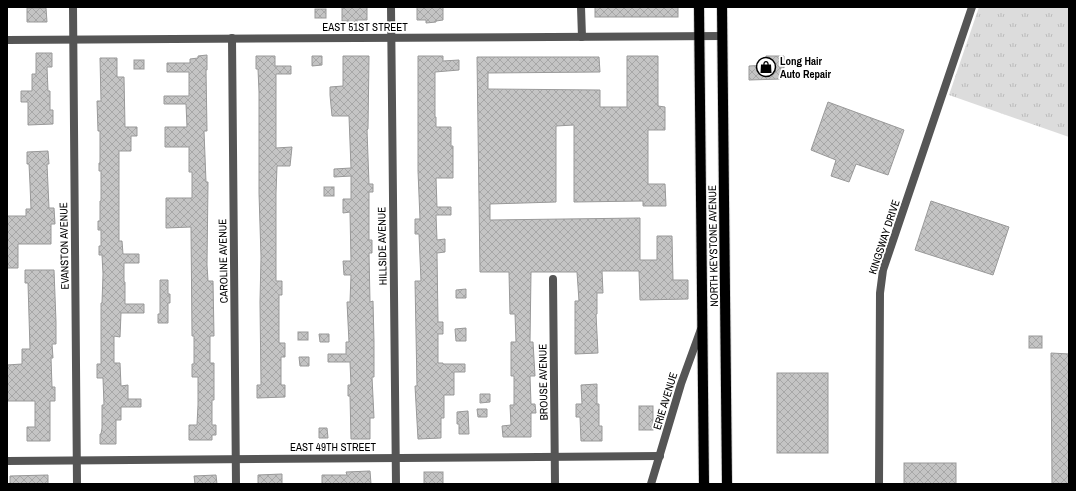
<svg xmlns="http://www.w3.org/2000/svg" width="1076" height="491" viewBox="0 0 1076 491" font-family="'Archivo Narrow',sans-serif">
<style>
.grass{fill:url(#grass-tufts)}
.building{fill:url(#building-cross-hatch);stroke:#999}
.lines{fill:none;stroke-linecap:round;stroke-linejoin:round}
.primary-casing{stroke:#dbdbdb;stroke-width:12}
.minor{stroke:#555;stroke-width:8}
.primary{stroke:#000;stroke-width:10}
.labels{text-anchor:middle;stroke-width:3.5;stroke-linejoin:round;paint-order:stroke}
.street-label{font-size:11px;fill:#000;stroke:#fff}
.poi-label{font-size:11px;font-weight:bold;fill:#000;stroke:#fff;text-anchor:start}
</style>
<defs>
<pattern id="grass-tufts" width="24" height="20" patternUnits="userSpaceOnUse"><rect width="24" height="20" fill="#dcdcdc"/><path d="M3 7l-1-3M5 7V3M7 7l1-3M15 17l-1-3M17 17v-4M19 17l1-3" fill="none" stroke="#bbb"/></pattern>
<pattern id="building-cross-hatch" width="8" height="8" patternUnits="userSpaceOnUse"><rect width="8" height="8" fill="#c4c4c4"/><path d="M0 0l8 8M0 8l8-8" fill="none" stroke="#a7a7a7"/></pattern>
</defs>
<rect width="100%" height="100%" fill="#fff"/>
<!-- grass -->
<polygon class="grass" points="979,7 1069,7 1069,137 949,95"/>
<!-- building -->
<g class="building">
<polygon points="342,7 367,7 367,20 357,20 357,23 349,24 348,21 342,21"/>
<polygon points="417,7 443,7 443,20 436,21 436,22 426,23 426,20 417,20"/>
<rect x="595" y="7" width="83" height="10"/>
<polygon points="27,8 46,8 47,22 27,22"/>
<rect x="315" y="9" width="11" height="9"/>
<polygon points="36,53 52,53 52,67 47,67 48,91 50,91 50,110 53,110 53,124 28,125 28,102 21,102 21,91 32,91 32,74 36,74"/>
<polygon points="207,55 207,70 206,70 207,131 204,131 206,182 208,182 207,265 208,281 213,281 214,336 210,336 210,363 214,363 214,400 212,400 212,425 216,425 216,435 212,435 212,440 189,440 189,425 197,425 198,405 198,377 192,377 192,364 194,364 194,336 192,336 191,227 166,228 166,198 192,198 192,172 189,172 189,147 165,147 165,127 187,127 186,104 164,104 164,96 189,96 189,72 167,72 167,63 190,63 190,59 198,58 198,56"/>
<polygon points="256,56 275,56 275,66 291,66 291,74 276,74 276,148 292,147 290,166 277,166 276,193 276,281 282,281 282,295 279,295 279,343 285,343 285,357 281,357 281,385 285,385 285,397 257,398 257,385 261,385 260,302 261,257 259,193 259,92 258,69 256,69"/>
<polygon points="312,56 322,56 322,65 312,66"/>
<polygon points="343,56 369,56 368,129 367,130 369,184 373,184 373,192 369,192 369,240 372,240 372,253 369,253 370,302 373,301 374,342 374,377 372,377 374,418 370,418 370,439 351,439 350,396 348,396 348,385 351,385 350,362 328,362 328,354 346,354 346,342 349,342 347,302 350,302 351,275 344,275 343,261 351,261 350,212 343,213 343,199 351,199 351,176 334,177 334,169 351,168 349,116 332,116 330,95 330,87 343,86"/>
<polygon points="418,56 443,56 443,61 459,60 459,70 435,72 435,117 436,117 436,127 451,127 451,146 453,146 453,178 436,178 437,207 451,207 451,215 436,215 437,240 445,239 445,252 437,253 438,322 443,322 443,334 438,334 438,363 443,363 443,364 465,364 465,372 454,372 454,395 444,395 444,418 441,418 441,438 418,439 415,386 417,386 415,281 421,281 419,234 415,234 415,219 420,219 418,171"/>
<polygon points="627,56 658,56 658,106 665,107 665,130 648,130 648,184 665,184 666,206 643,206 643,201 574,202 574,125 556,126 556,202 490,204 490,220 640,218 640,260 657,260 657,236 672,236 673,280 688,280 688,299 640,300 639,271 602,271 603,293 597,293 597,314 596,314 598,353 575,354 575,301 579,301 577,272 531,272 530,342 533,342 535,376 530,376 531,404 535,404 536,413 531,413 531,437 503,437 502,426 511,425 510,405 514,405 514,376 511,376 511,342 516,342 515,314 510,314 509,272 480,272 477,57 599,57 600,72 488,73 488,89 600,90 600,107 627,107"/>
<polygon points="766,56 784,56 784,68 781,68 781,79 749,80 749,66 766,65"/>
<polygon points="100,58 117,58 117,77 124,77 125,127 137,127 137,136 131,136 131,151 119,151 119,241 122,241 123,254 139,254 139,263 124,263 124,282 125,282 125,304 144,304 144,313 121,313 120,337 114,336 114,363 120,363 121,386 128,385 128,399 141,399 141,407 121,407 121,420 116,420 116,444 100,444 100,434 101,434 102,428 102,405 104,405 103,378 97,378 97,364 101,364 101,303 102,303 103,274 102,255 99,255 99,246 101,246 101,230 98,230 98,221 100,221 100,201 101,201 101,171 99,171 99,163 100,163 100,131 98,131 97,101 101,101"/>
<rect x="134" y="60" width="10" height="9"/>
<polygon points="828,102 904,130 888,175 856,164 849,182 831,176 836,160 811,150"/>
<polygon points="48,151 49,164 47,164 49,208 54,208 55,224 51,224 51,244 18,244 18,268 7,268 7,216 26,216 26,209 31,209 30,184 29,164 27,164 27,152"/>
<rect x="324" y="187" width="10" height="9"/>
<polygon points="931,201 1009,227 993,275 915,250"/>
<polygon points="25,270 54,270 56,322 56,344 52,344 53,358 51,358 52,387 55,387 55,401 50,401 50,441 27,441 27,427 35,427 35,401 7,401 7,365 22,364 22,349 30,349 28,283 25,283"/>
<polygon points="160,280 168,280 168,294 170,294 170,303 168,303 168,323 158,323 158,314 160,314"/>
<polygon points="466,289 466,298 456,298 456,290"/>
<polygon points="466,328 466,341 456,341 455,329"/>
<rect x="298" y="332" width="10" height="8"/>
<polygon points="319,334 329,334 329,342 320,342"/>
<rect x="1029" y="336" width="13" height="12"/>
<polygon points="1051,353 1069,354 1069,484 1052,484"/>
<polygon points="299,357 309,357 309,366 300,366"/>
<rect x="777" y="373" width="51" height="80"/>
<polygon points="597,384 597,404 599,404 599,426 602,426 602,441 581,441 580,417 576,417 576,404 582,404 581,385"/>
<polygon points="480,394 490,394 490,402 480,403"/>
<rect x="639" y="406" width="14" height="24"/>
<polygon points="477,409 487,409 487,417 478,417"/>
<polygon points="468,411 469,434 459,434 459,424 457,424 457,412"/>
<polygon points="319,428 327,428 328,438 319,438"/>
<rect x="904" y="463" width="52" height="21"/>
<polygon points="370,471 371,484 322,484 322,475 347,475 346,472"/>
<rect x="424" y="472" width="19" height="12"/>
<polygon points="282,474 282,484 258,484 258,475"/>
<polygon points="48,475 48,484 10,484 10,476"/>
<polygon points="216,475 217,484 195,484 194,476"/>
</g>
<g class="lines">
<!-- primary casing -->
<g class="primary-casing">
<g id="primary">
<polyline points="699,7 704,484"/>
<polyline points="722,7 727,484"/>
</g>
</g>
<!-- minor -->
<g class="minor">
<polyline points="73,7 77,484"/>
<polyline points="391,7 396,484"/>
<polyline points="581,7 582,37"/>
<polyline points="232,38 236,484"/>
<polyline points="7,40 723,36"/>
<polyline points="553,279 555,484"/>
<polyline points="7,461 660,456"/>
<polyline points="651,484 681,384 701,329"/>
<polyline points="879,484 880,293 883,270 972,7"/>
</g>
<!-- primary -->
<use href="#primary" class="primary"/>
</g>
<!-- icons -->
<defs>
<g id="shop-ring" transform="scale(1)"><circle r="9.5" fill="#fff" stroke="#000" stroke-width="1.5"/><path d="M-5-2.5h2.3a2.7 3.5 0 0 1 5.4 0H5L5.5 6h-11ZM-1.5-2.5h3a1.5 2.3 0 0 0-3 0Z" fill="#000"/></g>
</defs>
<g fill-rule="evenodd">
<use href="#shop-ring" x="766" y="67"/>
</g>
<g class="labels">
<!-- street labels -->
<g class="street-label">
<text x="365" y="31">EAST 51ST STREET</text>
<text transform="translate(884 237) rotate(-72)" y="4">KINGSWAY DRIVE</text>
<text transform="translate(64 246) rotate(-91)" y="4">EVANSTON AVENUE</text>
<text transform="translate(382 246) rotate(-91)" y="4">HILLSIDE AVENUE</text>
<text transform="translate(713 246) rotate(-91)" y="4">NORTH KEYSTONE AVENUE</text>
<text transform="translate(223 261) rotate(-91)" y="4">CAROLINE AVENUE</text>
<text transform="translate(543 382) rotate(-91)" y="4">BROUSE AVENUE</text>
<text transform="translate(665 401) rotate(-73)" y="4">ERIE AVENUE</text>
<text x="333" y="451">EAST 49TH STREET</text>
</g>
<!-- poi labels -->
<g class="poi-label">
<text x="780" y="65">Long Hair<tspan x="780" dy="13">Auto Repair</tspan></text>
</g>
</g>
<!-- border -->
<rect width="1076" height="491" fill="none" stroke="#000000" stroke-width="16"/>
</svg>
